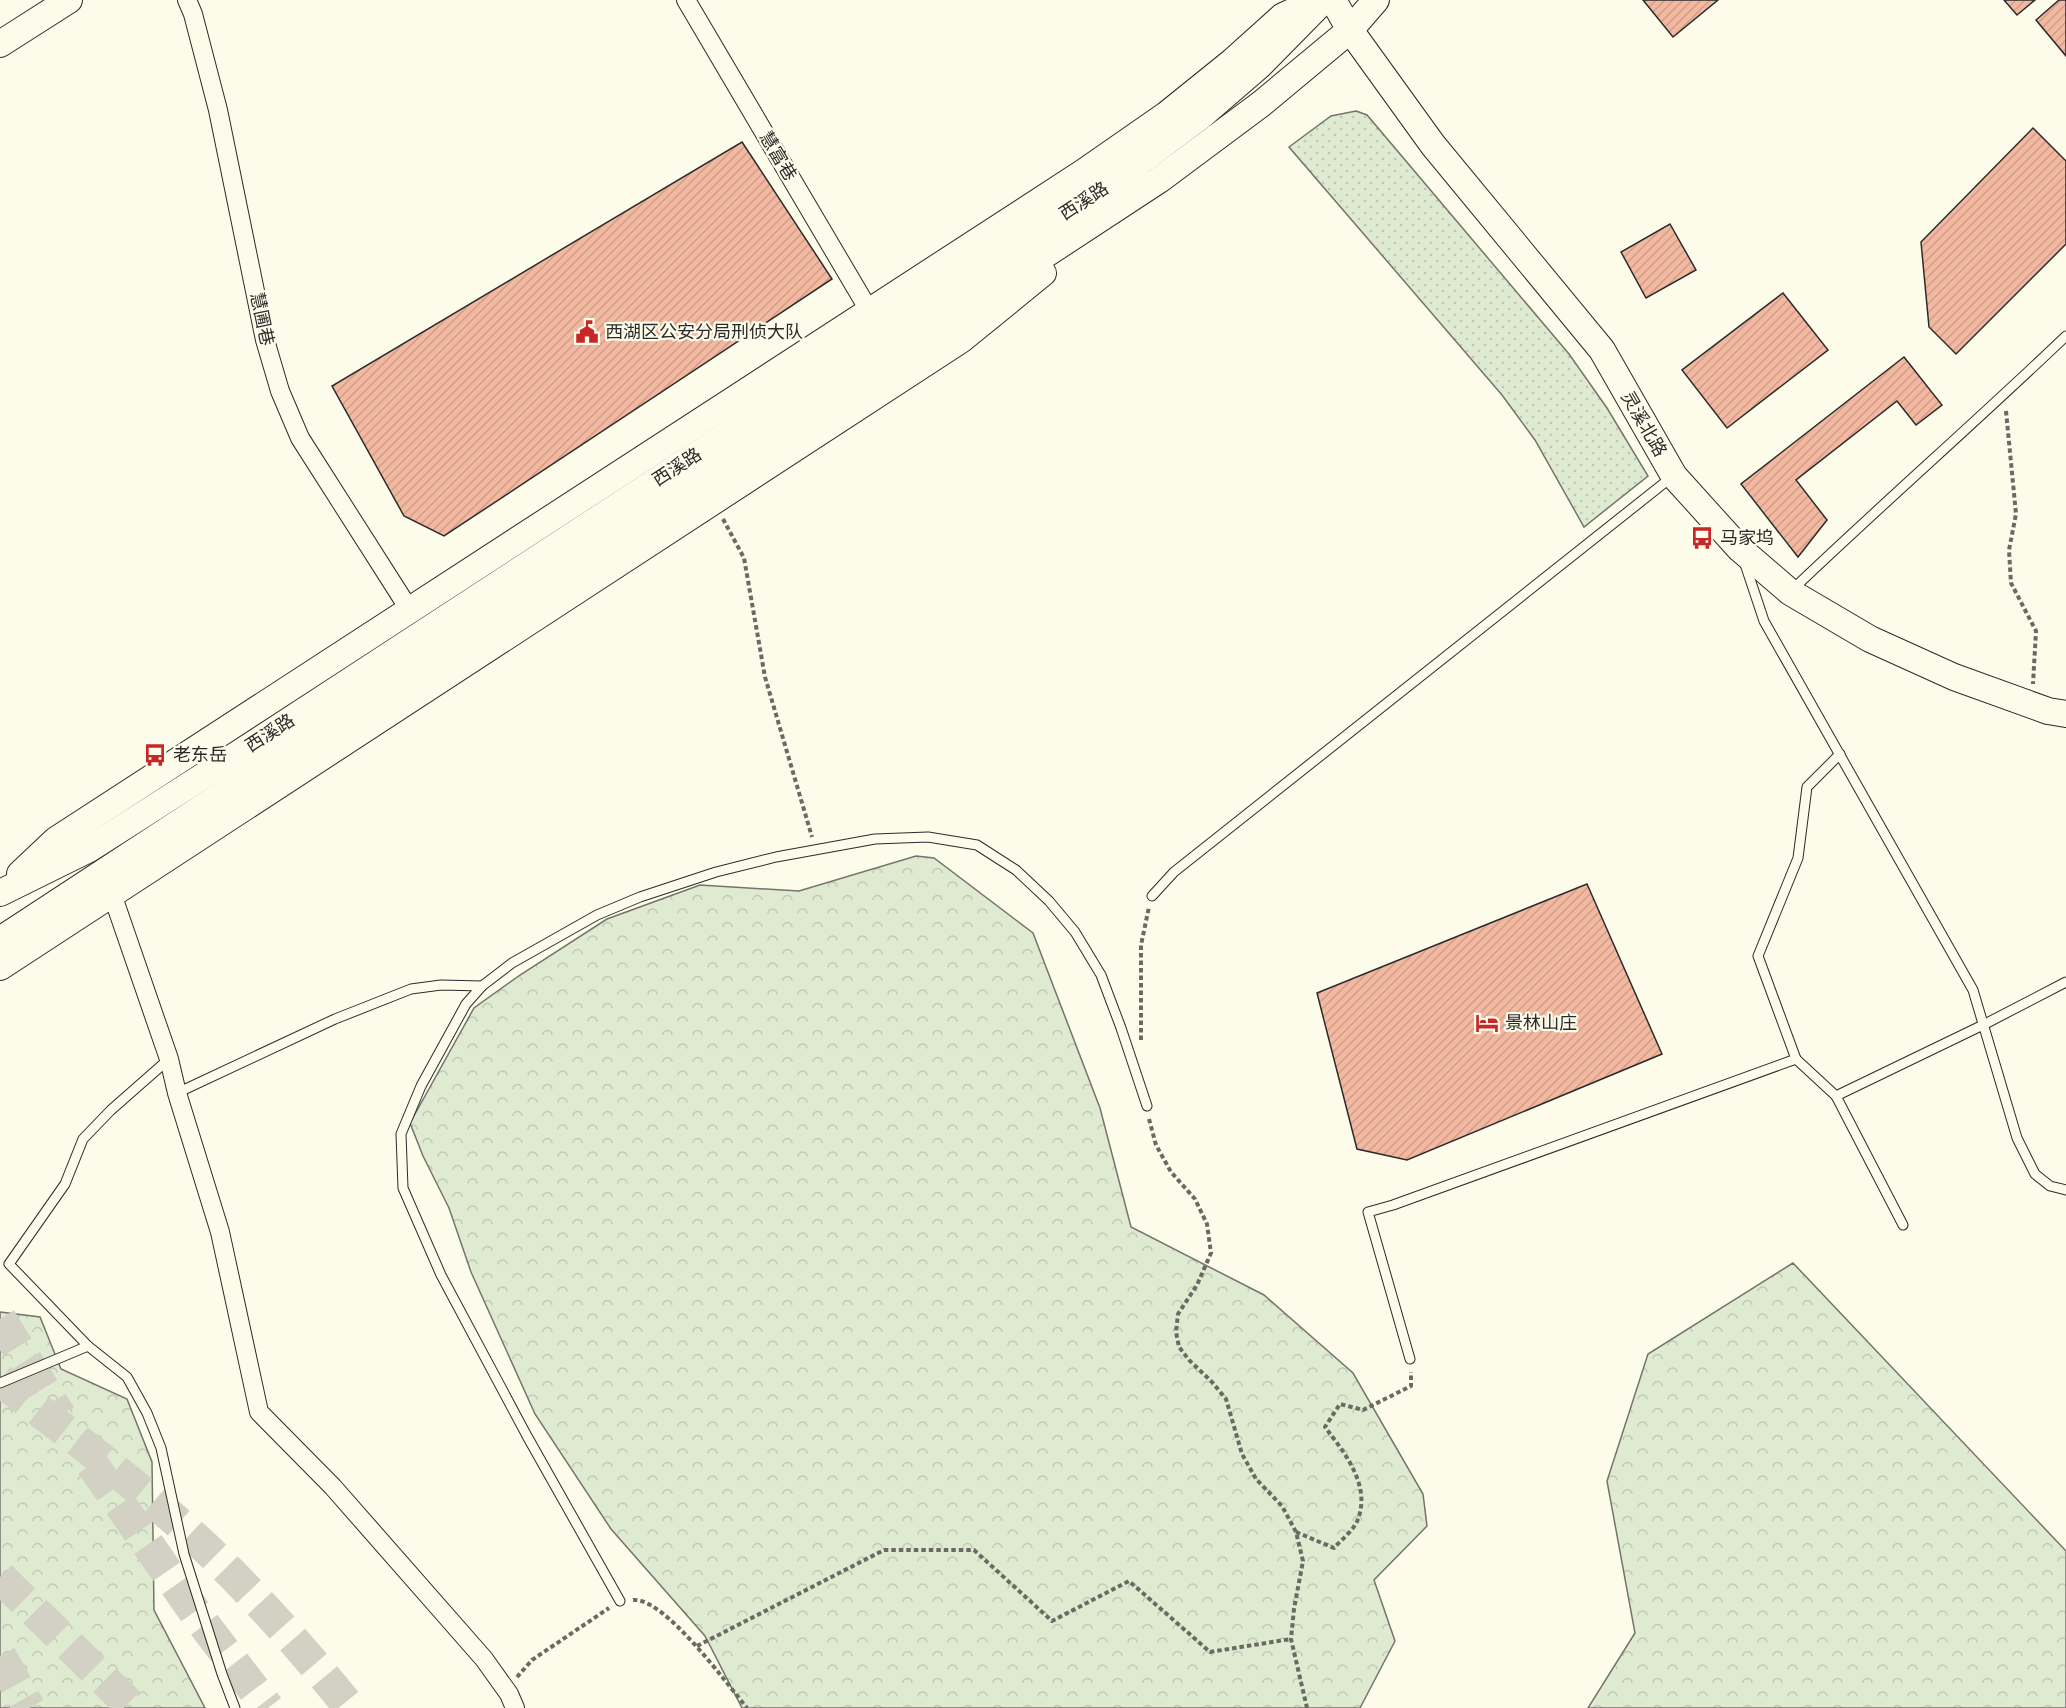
<svg xmlns="http://www.w3.org/2000/svg" width="2066" height="1708" viewBox="0 0 2066 1708" font-family="'Fira Sans','Noto Sans SC',sans-serif">
<style>
.green{fill:url(#green-dots);stroke:#74746e;stroke-width:1.5}
.forest{fill:url(#forest-crowns);stroke:#74746e;stroke-width:1.5}
.building{fill:url(#building-hatch);stroke:#2b2b2b;stroke-width:1.5}
.lines{fill:none;stroke-linecap:round;stroke-linejoin:round}
.highway-tunnel{stroke:#d3d1c4;stroke-width:33;stroke-dasharray:33 16;stroke-linecap:butt}
.lane-casing{stroke:#2b2b2b;stroke-width:11}
.street-casing{stroke:#2b2b2b;stroke-width:20}
.secondary-casing{stroke:#2b2b2b;stroke-width:28}
.path{stroke:#6a6964;stroke-width:4;stroke-dasharray:4.5 3;stroke-linecap:butt}
.lane{stroke:#fdfbea;stroke-width:9}
.street{stroke:#fdfbea;stroke-width:18}
.secondary{stroke:#fdfbea;stroke-width:26}
.labels{text-anchor:middle;stroke-width:4.5;stroke-linejoin:round;paint-order:stroke}
.street-label{font-size:18px;fill:#2b2b2b;stroke:#fdfbea}
.poi-label{font-size:18px;fill:#2b2b2b;stroke:#fdfbea;text-anchor:start}
</style>
<defs>
<pattern id="green-dots" width="8" height="8" patternUnits="userSpaceOnUse" patternTransform="scale(1.5)"><rect width="8" height="8" fill="#deebd1"/><path d="M2 2h.1M6 6h.1" fill="none" stroke="#bfcab4" stroke-width="1.8" stroke-linecap="round"/></pattern>
<pattern id="forest-crowns" width="20" height="18" patternUnits="userSpaceOnUse" patternTransform="scale(1.5)"><rect width="20" height="18" fill="#deebd1"/><path d="M2 6a3 3 0 1 1 6 0M12 15a3 3 0 1 1 6 0" fill="none" stroke="#bfcab4"/></pattern>
<pattern id="building-hatch" width="6" height="6" patternUnits="userSpaceOnUse" patternTransform="scale(1.5)"><rect width="6" height="6" fill="#f2b8a0"/><path d="M-1 1l2-2M0 6l6-6M5 7l2-2" fill="none" stroke="#d09e8a"/></pattern>
</defs>
<rect width="100%" height="100%" fill="#fdfbea"/>
<!-- green -->
<polygon class="green" points="1356,111 1367,115 1569,354 1607,408 1648,476 1584,527 1535,440 1502,395 1289,147 1331,116"/>
<!-- forest -->
<g class="forest">
<polygon points="916,856 934,858 1033,933 1100,1108 1131,1227 1264,1295 1353,1373 1423,1494 1427,1526 1374,1580 1395,1641 1360,1708 742,1708 705,1636 611,1529 535,1414 471,1272 449,1208 423,1156 410,1123 474,1008 520,975 607,919 700,885 799,891"/>
<polygon points="1793,1263 2066,1551 2066,1708 1588,1708 1635,1633 1607,1481 1648,1354"/>
<polygon points="0,1312 40,1317 61,1369 127,1399 152,1462 154,1610 205,1708 0,1708"/>
</g>
<!-- building -->
<g class="building">
<polygon points="1643,0 1718,0 1673,37"/>
<polygon points="2004,0 2035,0 2017,15"/>
<polygon points="2059,0 2066,0 2066,56 2036,20"/>
<polygon points="2033,128 2066,161 2066,244 1956,354 1929,327 1921,242"/>
<polygon points="742,142 832,279 444,536 404,516 332,386"/>
<polygon points="1670,224 1696,270 1646,298 1621,252"/>
<polygon points="1783,293 1828,350 1727,428 1682,370"/>
<polygon points="1904,357 1942,405 1916,425 1897,401 1796,480 1827,520 1798,557 1741,484"/>
<polygon points="1587,884 1662,1054 1407,1160 1357,1149 1317,993"/>
</g>
<g class="lines">
<!-- highway-tunnel -->
<g class="highway-tunnel">
<polyline points="0,1319 60,1416"/>
<path d="M0 1380C71 1436 144 1489 209 1551 259 1600 306 1653 350 1708"/>
<polyline points="92,1464 199,1618 268,1708"/>
<polyline points="0,1577 133,1708"/>
<polyline points="0,1656 29,1708"/>
</g>
<!-- lane casing -->
<g class="lane-casing">
<g id="lane">
<polyline points="1744,561 1764,621 1973,990 2017,1138 2035,1174 2050,1186 2066,1190"/>
<path d="M1791 591C1882 504 1976 422 2066 336"/>
<polyline points="1152,896 1174,872 1673,476"/>
<polyline points="169,1059 111,1110 83,1139 65,1184 9,1264 88,1346 127,1377 147,1413 161,1448 184,1554 222,1674 235,1708"/>
<polyline points="1796,1059 1758,956 1798,858 1807,787 1840,754"/>
<polyline points="177,1093 335,1019 411,989 441,985 482,986"/>
<polyline points="1836,1096 1903,1225"/>
<polyline points="1410,1359 1368,1212 1393,1205 1796,1059 1836,1096 1983,1025 2066,982"/>
<polyline points="0,1383 88,1346"/>
<polyline points="620,1601 527,1436 441,1275 403,1188 401,1134 421,1086 466,1004 482,986 512,963 597,915 640,897 716,872 776,857 875,839 928,837 977,845 1016,870 1049,901 1075,932 1101,975 1121,1028 1147,1106"/>
</g>
</g>
<!-- street casing -->
<g class="street-casing">
<g id="street">
<polyline points="187,0 193,14 218,110 265,340 280,391 300,438 409,609"/>
<polyline points="686,0 870,312"/>
<polyline points="112,894 169,1059 177,1093 220,1232 259,1412 333,1487 484,1659 509,1694 515,1708"/>
</g>
</g>
<!-- secondary casing -->
<g class="secondary-casing">
<g id="secondary">
<polyline points="1333,0 1350,30 1433,145 1602,350 1674,476 1740,549 1790,592 1870,639 1954,677 2048,711 2066,714"/>
<polyline points="0,44 69,0"/>
<polyline points="20,874 56,840 1084,172 1166,115 1233,61 1283,16 1314,2"/>
<polyline points="0,893 89,849 241,752 1112,183 1201,116 1259,66 1324,0"/>
<polyline points="0,940 1159,180 1261,104 1350,30 1376,0"/>
<polyline points="0,967 962,339 1043,273"/>
</g>
</g>
<!-- path -->
<g class="path">
<polyline points="2006,411 2016,514 2009,550 2011,583 2036,631 2033,684"/>
<polyline points="723,519 744,558 765,677 812,837"/>
<polyline points="1141,1040 1141,945 1149,907"/>
<polyline points="1149,1119 1156,1145 1171,1172 1195,1199 1207,1224 1211,1253 1197,1285 1178,1314 1176,1332 1179,1347 1189,1360 1212,1382 1226,1399 1242,1454 1256,1479 1282,1506 1296,1532 1303,1561 1294,1609 1291,1639 1307,1708"/>
<path d="M1296 1532 1334 1548C1341 1540 1355 1529 1358 1519 1371 1485 1344 1452 1325 1427L1340 1404 1363 1410 1411 1386V1372"/>
<path d="M633 1600C664 1597 727 1684 747 1708"/>
<polyline points="697,1646 884,1550 974,1550 1052,1621 1129,1581 1210,1652 1291,1639"/>
<polyline points="517,1677 532,1660 609,1608"/>
</g>
<!-- lane -->
<use href="#lane" class="lane"/>
<!-- street -->
<use href="#street" class="street"/>
<!-- secondary -->
<use href="#secondary" class="secondary"/>
</g>
<!-- icons -->
<defs>
<g id="civic-bare" transform="scale(1.8)"><path d="M-.6-6.5H3V-4.5H.6V-3L4-1V1h2V6H-6V1h2V-1L-.6-3ZM-1.2 2.5V6h2.4V2.5Z" fill="#c62828" stroke="#fdfbea" stroke-width="2.5" paint-order="stroke"/></g>
<g id="bus-bare" transform="scale(1.8)"><path d="M-5-6H5V4H4V6H2V4H-2V6H-4V4H-5ZM-3.5-4V0h7V-4ZM-3.5 1.2v1.5H-2V1.2ZM2 1.2v1.5H3.5V1.2Z" fill="#c62828" stroke="#fdfbea" stroke-width="2.5" paint-order="stroke"/></g>
<g id="hotel-bare" transform="scale(1.8)"><path d="M-6-4.5h1.5V1H6V5H4.5V3h-9V5H-6ZM-4 0a1.8 1.8 0 1 1 3.6 0ZM.5 0V-2.5h3Q6-2.5 6 0Z" fill="#c62828" stroke="#fdfbea" stroke-width="2.5" paint-order="stroke"/></g>
</defs>
<g fill-rule="evenodd">
<use href="#civic-bare" x="587" y="332"/>
<use href="#bus-bare" x="1702" y="538"/>
<use href="#bus-bare" x="155" y="755"/>
<use href="#hotel-bare" x="1487" y="1023"/>
</g>
<g class="labels">
<!-- street labels -->
<g class="street-label">
<text transform="translate(778 156) rotate(59)" y="6">慧富巷</text>
<text transform="translate(1084 201) rotate(-33)" y="6">西溪路</text>
<text transform="translate(262 319) rotate(78)" y="6">慧圃巷</text>
<text transform="translate(1644 424) rotate(60)" y="6">灵溪北路</text>
<text transform="translate(677 467) rotate(-33)" y="6">西溪路</text>
<text transform="translate(270 733) rotate(-33)" y="6">西溪路</text>
</g>
<!-- poi labels -->
<g class="poi-label">
<text x="605" y="338">西湖区公安分局刑侦大队</text>
<text x="1720" y="544">马家坞</text>
<text x="173" y="761">老东岳</text>
<text x="1505" y="1029">景林山庄</text>
</g>
</g>
</svg>
